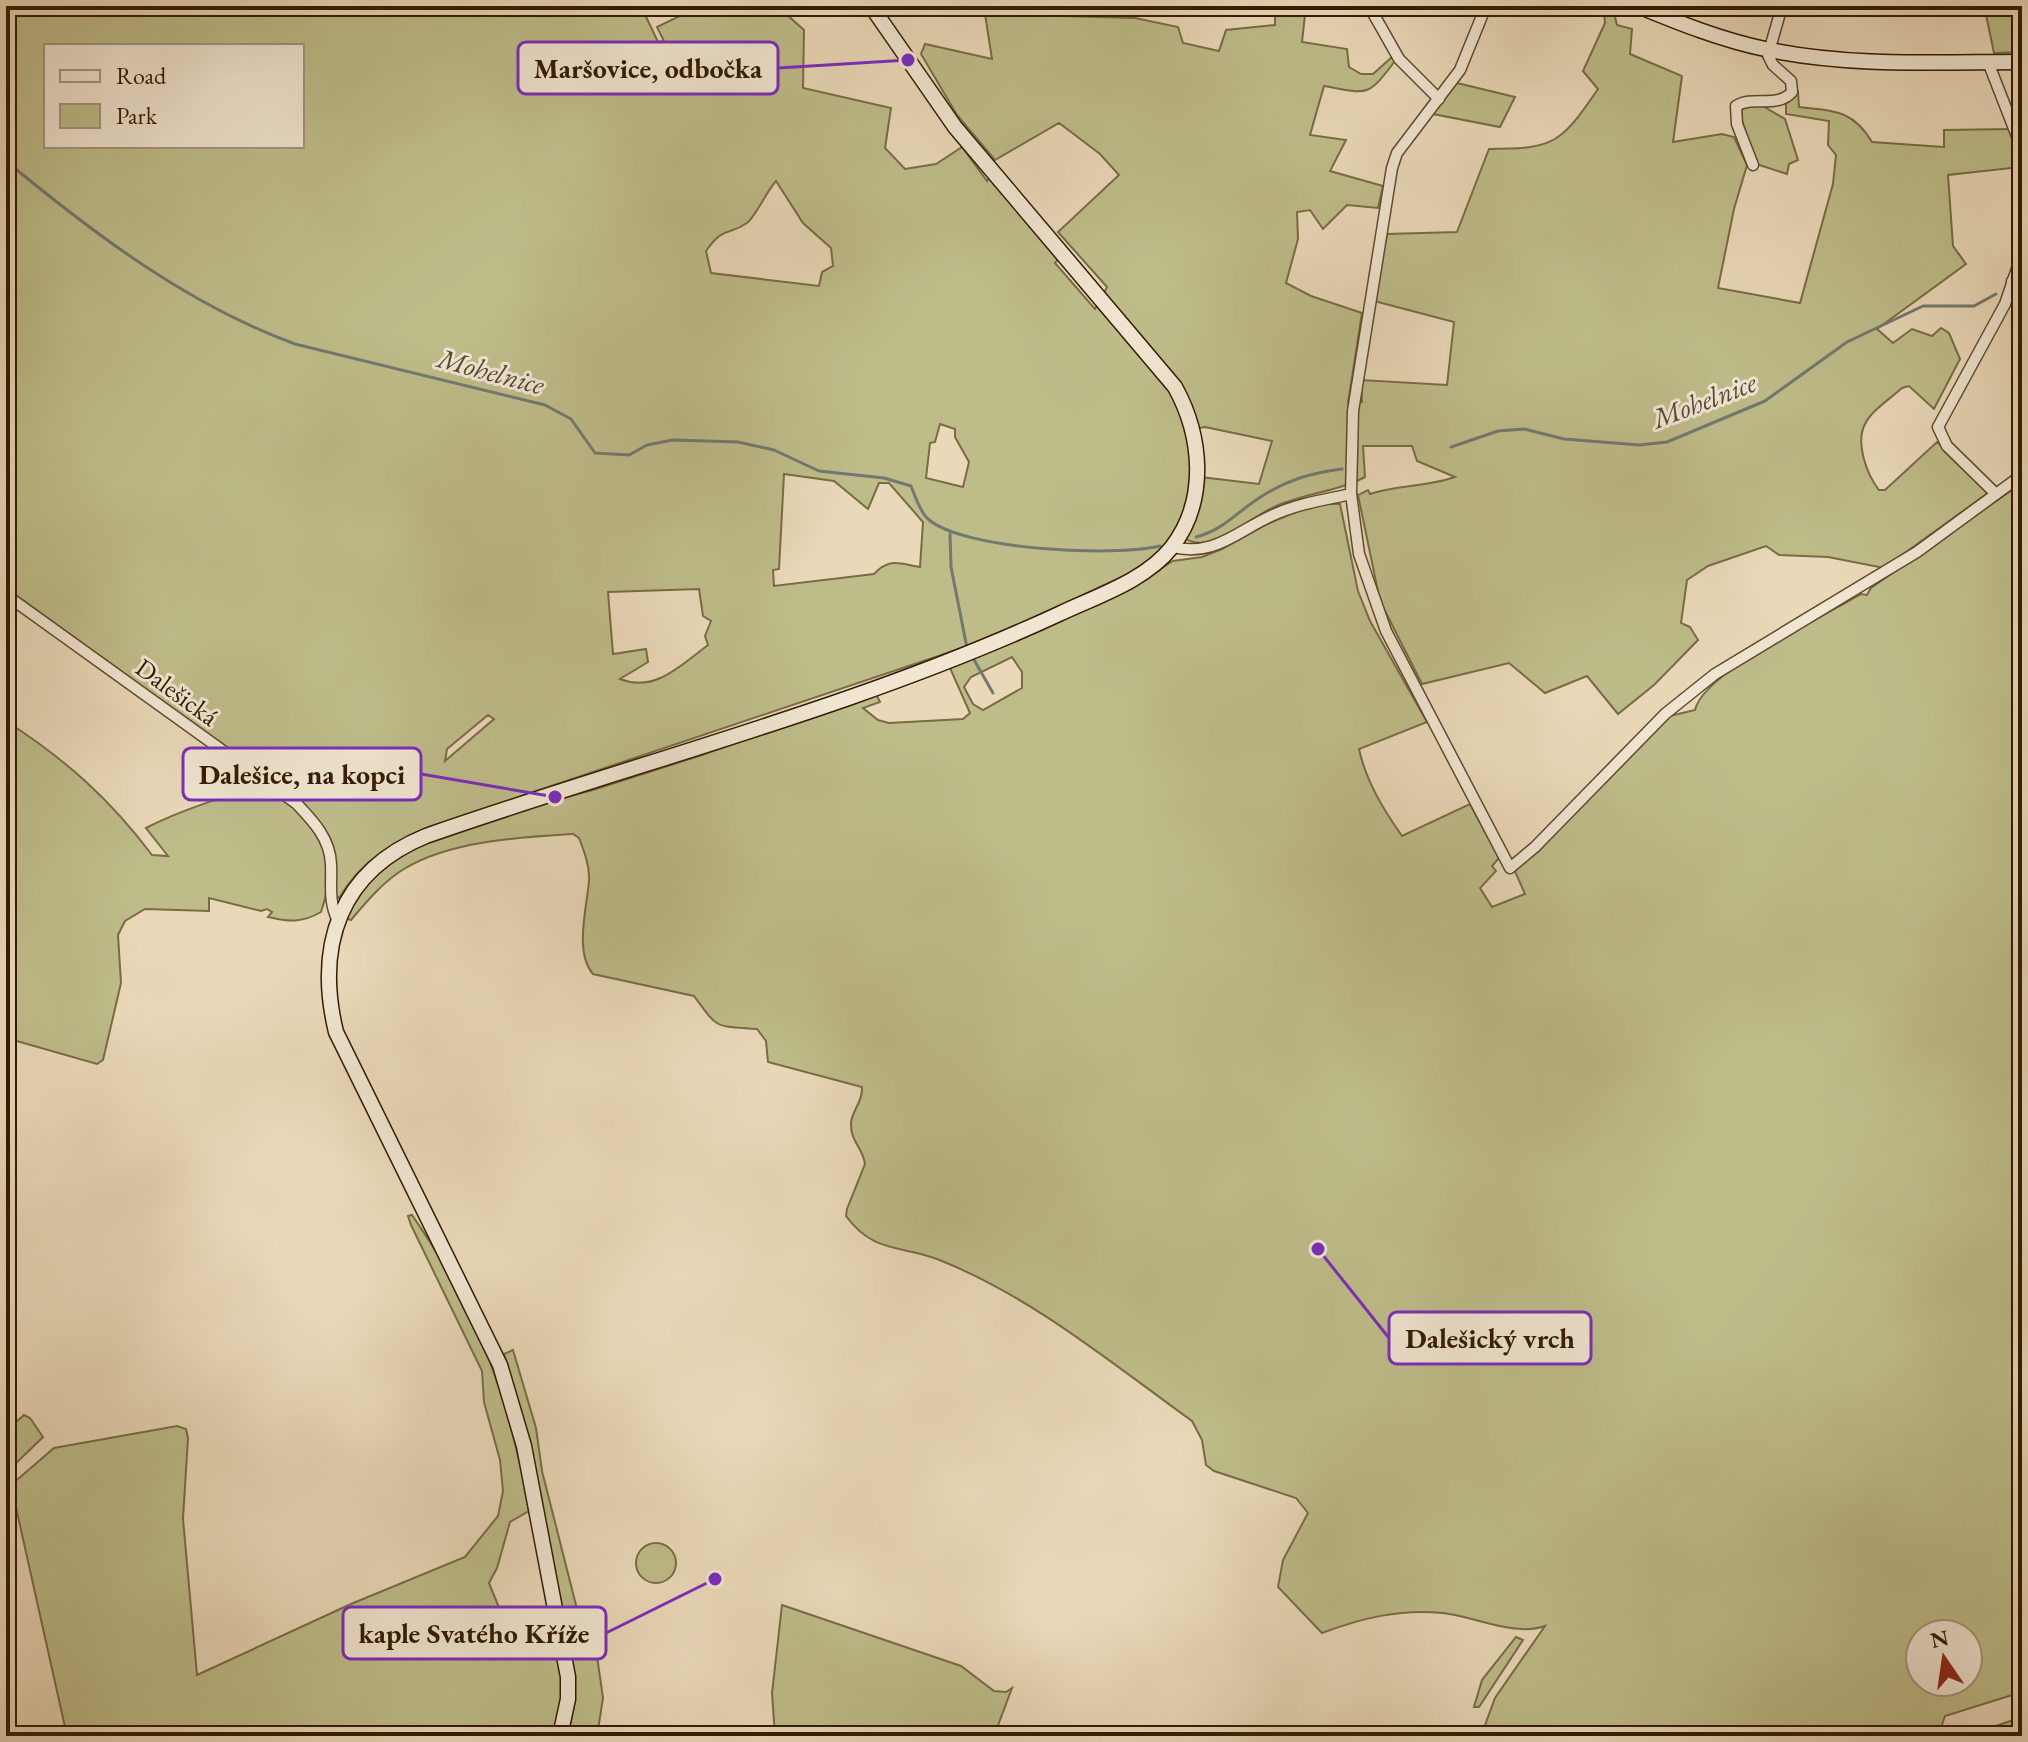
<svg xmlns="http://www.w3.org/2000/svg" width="2028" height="1742" viewBox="0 0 2028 1742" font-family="'EB Garamond',serif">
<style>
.green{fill:#bebd8a;stroke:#786c45;stroke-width:2;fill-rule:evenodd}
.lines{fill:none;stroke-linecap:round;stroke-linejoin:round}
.stream{stroke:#727970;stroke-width:3}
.street-casing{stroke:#5f4a2e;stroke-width:13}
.secondary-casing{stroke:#311b00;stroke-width:17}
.street{stroke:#f1e6d2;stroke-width:10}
.secondary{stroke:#f1e6d2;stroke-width:14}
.labels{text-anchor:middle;stroke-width:6;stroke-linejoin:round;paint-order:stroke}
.street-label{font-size:26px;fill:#311b00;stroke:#f1e6d2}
.water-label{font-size:28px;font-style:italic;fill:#514a38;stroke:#f1e6d2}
.leader{fill:none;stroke:#7b2cbf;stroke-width:3}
.callout-dot{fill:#7b2cbf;stroke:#f1e6d2;stroke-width:3}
.callout{fill:#f1e6d2;stroke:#7b2cbf;stroke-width:3}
.callout-label{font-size:28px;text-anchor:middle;font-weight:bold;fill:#311b00}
</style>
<rect width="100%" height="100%" fill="#ead9b9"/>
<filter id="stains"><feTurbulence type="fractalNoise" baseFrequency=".0025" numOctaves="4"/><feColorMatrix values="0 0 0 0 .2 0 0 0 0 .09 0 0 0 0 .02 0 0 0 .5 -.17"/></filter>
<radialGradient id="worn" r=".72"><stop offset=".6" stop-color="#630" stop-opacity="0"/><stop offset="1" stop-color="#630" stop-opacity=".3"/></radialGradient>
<!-- green -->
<g class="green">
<path d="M6 6H641L658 42 664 41 657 27 680 16 679 6H777L804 30 803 88 891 108 885 148 905 169 936 164 962 147 987 181 990 177 1059 258 1055 263 1095 309 1107 287 1058 232 1119 175 1100 154 1059 123 995 160 957 115 921 54 925 44 992 59 985 14 1135 18 1178 27 1183 43 1219 51 1226 30 1275 25V6H1306L1302 42 1347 49 1349 67 1361 74H1373L1392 57 1395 61C1367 98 1368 94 1324 86L1310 135 1346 140 1330 171 1383 186 1378 208 1347 205 1323 229 1310 210 1297 212 1298 239 1286 283 1311 296 1362 313 1348 403 1362 402 1361 380 1447 385 1454 322 1374 301 1387 234 1457 232 1489 149C1555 149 1561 143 1598 89L1583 71 1605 23 1604 13H1614L1617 25 1632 29 1630 54 1682 76 1673 142 1722 134 1734 137 1747 165 1734 209 1718 288 1800 303 1833 184 1836 155 1828 145 1829 121 1786 114V103L1798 92 1799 107C1834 111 1853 110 1872 142L1944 147V130L2011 129 2021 167 1948 175 1953 246 1966 264 1877 329 1893 343 1912 329 1932 336 1941 328 1949 333 1960 359 1934 409 1909 386 1902 388C1890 399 1872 410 1865 424 1855 443 1867 475 1879 490H1885L1937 442 1980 481 1988 493 1884 568 1828 557 1779 555 1766 546 1708 566 1687 580 1681 623 1690 627 1698 640 1654 685 1618 714 1587 676 1545 693 1509 663 1422 684 1380 601 1358 495 1368 490 1370 494C1398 485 1426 487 1455 477L1417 461 1412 446H1363L1365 477C1335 493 1301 493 1270 509 1247 521 1230 541 1203 543 1192 544 1183 538 1174 532L1157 556 1130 573 986 640 429 827C390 843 360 863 339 898L335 896C338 857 328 831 302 802L6 588ZM46 46H302V146H46ZM776 181 803 223 831 248 833 266 822 272 819 286 711 273 706 251C724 225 729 236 747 223 756 216 766 192 776 181ZM940 424 955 429V437L969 462 963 487 926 478 930 443 935 442ZM1205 427 1272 441 1259 484 1192 476 1189 430ZM784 474 834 481 868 509 879 483H889L923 522 920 567C900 564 890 557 874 574L774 586 773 570 779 569ZM699 589 703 616 711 621 705 636 708 645C681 665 655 693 620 679L648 662 646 649 613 654 608 592ZM488 715 494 719 445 761 447 749Z"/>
<polygon points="1976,6 1984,6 1985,10 1992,6 2022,6 2022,52 1994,53 1985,10"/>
<polygon points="1457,83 1515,97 1500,127 1433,114"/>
<polygon points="1761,105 1785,119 1798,160 1789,164 1787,174 1756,164 1739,111 1741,106"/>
<path d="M2022 483V1692L1945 1716 1938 1736H1481L1495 1698 1545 1626C1513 1637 1475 1616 1442 1613 1399 1609 1362 1618 1322 1633L1278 1587 1283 1560 1308 1513 1296 1498 1214 1471 1206 1465 1202 1440 1192 1421C1110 1362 1031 1296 937 1259 900 1245 873 1253 846 1216L847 1209 865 1164C863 1148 850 1141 851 1123 852 1110 863 1102 862 1087L768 1062 766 1041 757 1029C714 1026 719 1030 694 996L593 974C574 952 587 907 589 881 590 866 584 851 579 838L573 834C521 837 449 841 404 869 384 881 366 902 351 920L345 918 367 880 410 846 497 815 593 790 702 755 876 694 880 702 863 708 878 720 889 723 963 719 970 713 950 668 1128 589 1173 561 1202 557 1222 549 1267 524 1316 504H1340L1358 591 1370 621 1427 722 1359 749C1366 781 1383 809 1402 836L1470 804 1499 858 1492 866 1496 871 1480 888 1492 907 1525 894 1514 869 1540 850 1572 812 1670 716 1695 710C1703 672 1824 617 1861 594L1867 595 1871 588ZM1012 657 1022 672V688L983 710 973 704 964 687 971 677ZM1920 1634H1968V1682H1920Z"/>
<path d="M6 721C65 759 110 799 152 855L168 856 146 828C165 818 250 782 266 793L269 789C316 820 341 855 321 912 302 923 289 922 268 917L272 912 267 909 261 911 209 898V911L145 909 125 921 118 935 121 983 103 1060 97 1064 6 1038Z"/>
<path d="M412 1215C477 1308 510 1400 529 1511L510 1522 497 1568 489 1583 502 1615 529 1645 558 1640 564 1692 554 1736H67L11 1485 54 1448 177 1426 186 1429 188 1438 183 1519 197 1675 351 1604 465 1557 498 1516 503 1491 500 1460 484 1402 482 1371 411 1225 408 1216Z"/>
<polygon points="513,1350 536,1428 542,1471 577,1609 597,1656 603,1698 597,1736 568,1736 575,1701 531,1450 504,1354"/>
<polygon points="24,1415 30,1418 43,1437 6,1473 6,1431"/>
<circle cx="656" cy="1563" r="20"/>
<polygon points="782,1605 961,1666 994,1691 1006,1692 1012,1688 994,1736 775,1736 772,1693"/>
<polygon points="1516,1637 1523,1640 1479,1707 1474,1707 1482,1680"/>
<polygon points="2022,1717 2022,1736 1967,1736"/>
</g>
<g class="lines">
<!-- stream -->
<g class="stream">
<path d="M6 161C93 233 188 305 295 344L545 405 571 419 595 453 629 455 647 445 673 440 738 442 774 450 819 471 884 478 911 486C915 496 920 512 928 519 963 550 1114 557 1160 546"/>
<polyline points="1451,447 1498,431 1524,429 1564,439 1639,445 1667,442 1765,401 1847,342 1923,306 1974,306 1996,294"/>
<polyline points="950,534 951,567 967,648"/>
<path d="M1196 537C1223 530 1236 513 1259 498 1286 480 1311 473 1342 469"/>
<polyline points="973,658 993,693"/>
</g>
<!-- street casing -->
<g class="street-casing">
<g id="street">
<polyline points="1369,6 1399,59 1439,99"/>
<polyline points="1486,6 1460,70 1397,153 1392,168 1353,411 1351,494 1359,554 1386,631 1510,868 1535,847 1665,714 1715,674 1917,552 2022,475"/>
<polyline points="1988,62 2022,149"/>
<path d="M1753 165 1737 124 1736 106C1753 95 1777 109 1792 92L1791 81 1773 65 1768 55 1782 6"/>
<polyline points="2012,281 2022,289"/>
<polyline points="1996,494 1947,446 1938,427 2005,304 2022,254"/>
<path d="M1172 547C1214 557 1236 532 1271 516 1296 504 1324 500 1351 494"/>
<path d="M6 595 297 804C314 822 330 839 331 864 332 885 328 901 338 921"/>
</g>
</g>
<!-- secondary casing -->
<g class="secondary-casing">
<g id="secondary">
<path d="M1638 6C1679 23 1722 40 1765 49 1848 67 1938 62 2022 62"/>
<path d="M560 1736 568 1699V1677L524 1446 500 1365 336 1032C315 945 340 871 426 836 637 762 856 708 1059 614 1097 596 1145 581 1172 547 1208 500 1202 436 1175 387L955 127 871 6"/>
</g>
</g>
<!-- street -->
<use href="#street" class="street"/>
<!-- secondary -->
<use href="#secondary" class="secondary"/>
</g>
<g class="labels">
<!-- street labels -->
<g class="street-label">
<text transform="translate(177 692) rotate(36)" y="9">Dalešická</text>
</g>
<!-- water labels -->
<g class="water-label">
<text transform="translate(491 371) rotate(15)" y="10">Mohelnice</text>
<text transform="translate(1704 400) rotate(-21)" y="10">Mohelnice</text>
</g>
</g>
<!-- callouts -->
<path class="leader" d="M908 60L778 68M555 797L421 774M1318 1249L1389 1338M715 1579L606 1633"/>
<g class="callout-dot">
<circle cx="908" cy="60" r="8"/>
<circle cx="555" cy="797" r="8"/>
<circle cx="1318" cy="1249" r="8"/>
<circle cx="715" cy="1579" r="8"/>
</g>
<g class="callout">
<rect x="518" y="42" width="260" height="52" rx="8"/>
<rect x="183" y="748" width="238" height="52" rx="8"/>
<rect x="1389" y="1312" width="202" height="52" rx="8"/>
<rect x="343" y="1607" width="263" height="52" rx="8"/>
</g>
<g class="callout-label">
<text x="648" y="78">Maršovice, odbočka</text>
<text x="302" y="784">Dalešice, na kopci</text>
<text x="1490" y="1348">Dalešický vrch</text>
<text x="474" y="1643">kaple Svatého Kříže</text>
</g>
<!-- margin -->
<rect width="2028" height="1742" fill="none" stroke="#ead9b9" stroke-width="32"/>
<rect x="8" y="8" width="2012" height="1726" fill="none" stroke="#311b00" stroke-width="4"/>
<rect x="16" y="16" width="1996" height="1710" fill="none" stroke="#311b00" stroke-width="2"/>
<!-- legend -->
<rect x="44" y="44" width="260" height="104" fill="#f1e6d2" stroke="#a4957e" stroke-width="2"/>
<rect x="60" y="70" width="40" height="12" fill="#f1e6d2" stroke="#a4957e" stroke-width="2"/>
<text x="116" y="84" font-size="24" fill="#311b00">Road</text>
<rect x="60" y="104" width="40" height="24" fill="#bebd8a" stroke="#a4957e" stroke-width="2"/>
<text x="116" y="124" font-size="24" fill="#311b00">Park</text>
<!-- north arrow -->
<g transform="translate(1944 1658) rotate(347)"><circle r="38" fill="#f1e6d2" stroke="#a4957e" stroke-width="2"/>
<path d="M0-6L14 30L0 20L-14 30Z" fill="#8f2418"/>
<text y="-12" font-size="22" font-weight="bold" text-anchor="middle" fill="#311b00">N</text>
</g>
<rect width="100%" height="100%" filter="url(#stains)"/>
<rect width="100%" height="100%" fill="url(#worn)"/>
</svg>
